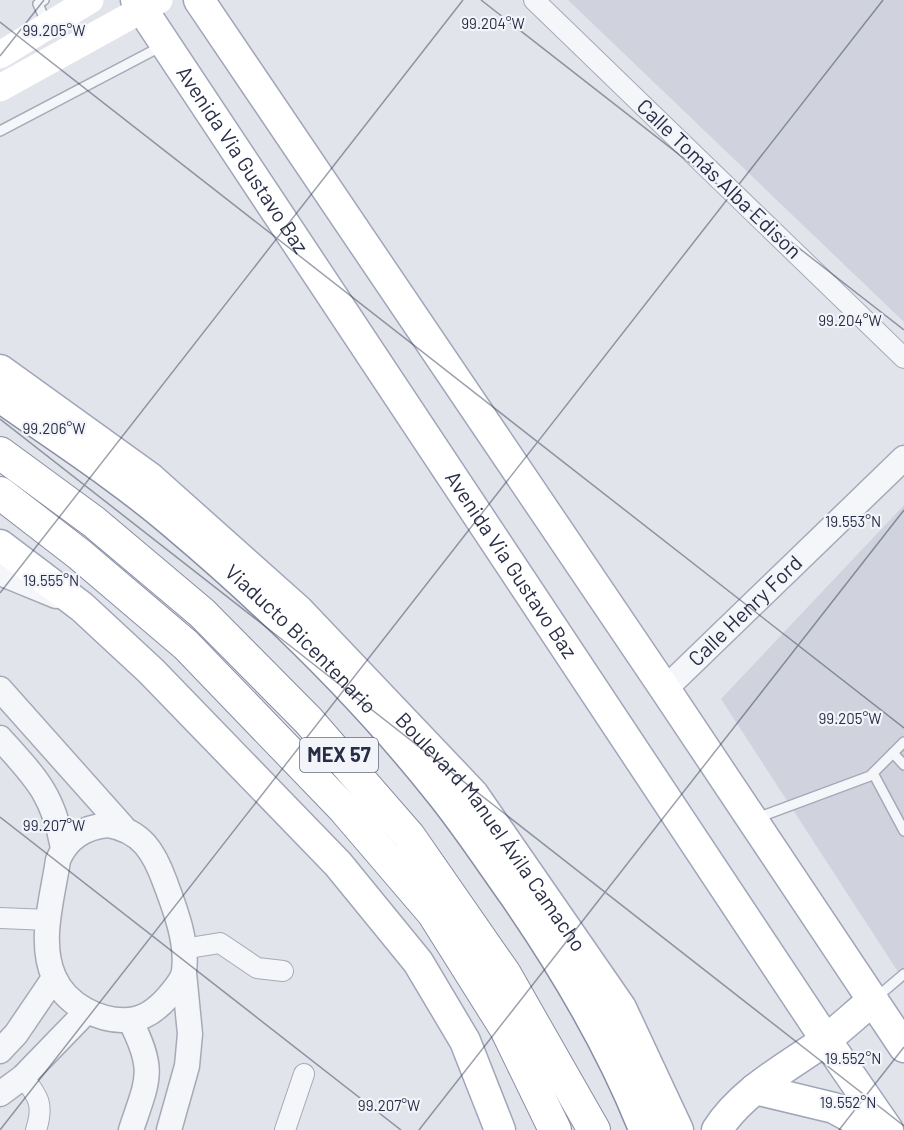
<svg xmlns="http://www.w3.org/2000/svg" width="904" height="1130" viewBox="0 0 904 1130" font-family="Barlow,sans-serif">
<style>
.built{fill:#d0d3de}
.lines{fill:none;stroke-linecap:round;stroke-linejoin:round}
.service-casing{stroke:#a6aab7;stroke-width:12}
.minor-casing{stroke:#a6aab7;stroke-width:22}
.tertiary-casing{stroke:#a6aab7;stroke-width:27}
.primary-casing{stroke:#a0a6b9;stroke-width:33}
.trunk-casing{stroke:#888ea4;stroke-width:34}
.motorway-casing{stroke:#888ea4;stroke-width:36}
.service{stroke:#f5f6f9;stroke-width:9}
.minor{stroke:#f5f6f9;stroke-width:20}
.tertiary{stroke:#f5f6f9;stroke-width:24}
.secondary{stroke:#fff;stroke-width:27}
.primary{stroke:#fff;stroke-width:30}
.trunk{stroke:#fff;stroke-width:32}
.motorway{stroke:#fff;stroke-width:33}
.ticks{fill:none;stroke:#282e46;stroke-width:1.5;stroke-opacity:0.45}
.labels{text-anchor:middle;stroke-width:4.5;stroke-linejoin:round;paint-order:stroke}
.shield{fill:#f2f4f9;stroke:#65697c;stroke-width:1.5}
.shield-label{font-size:20px;font-weight:bold;fill:#282e46}
.street-label{font-size:21px;fill:#282e46;stroke:#f2f4f9}
.ticks-label{font-size:15px;text-anchor:middle;fill:#282e46;stroke:#f2f4f9;stroke-width:4.5;stroke-linejoin:round;paint-order:stroke}
</style>
<rect width="100%" height="100%" fill="#e2e4ec"/>
<!-- built -->
<g class="built">
<polygon points="568,0 904,0 904,322"/>
<polygon points="904,505 904,981 721,699"/>
</g>
<g class="lines">
<!-- service casing -->
<g class="service-casing">
<g id="service">
<polyline points="44,0 38,4 47,24"/>
<polyline points="0,131 162,46"/>
<polyline points="893,753 904,765"/>
<polyline points="873,773 904,831"/>
<polyline points="757,818 870,776 904,742"/>
<polyline points="877,997 904,974"/>
</g>
</g>
<!-- minor casing -->
<g class="minor-casing">
<g id="minor">
<polyline points="534,0 904,358"/>
<polyline points="0,918 49,920"/>
<polyline points="183,949 220,943 257,968 283,971"/>
<path d="M23 1077C39 1097 44 1105 36 1130"/>
<polyline points="285,1130 304,1074"/>
</g>
</g>
<!-- tertiary casing -->
<g class="tertiary-casing">
<g id="tertiary">
<polyline points="0,573 56,596"/>
<polyline points="0,689 123,827"/>
<path id="s1" d="M665 689 904 458"/>
<path d="M0 738C36 778 53 794 63 848"/>
<path d="M108 825C142 831 154 852 165 882 175 909 188 942 184 971 183 980 173 991 167 998 158 1008 144 1019 129 1020 100 1022 66 1005 54 977 38 942 53 896 58 860 67 838 84 827 108 825Z"/>
<path d="M130 1020C156 1071 148 1079 131 1130"/>
<polyline points="0,1051 16,1034 54,978"/>
<polyline points="0,1094 23,1077 86,1012"/>
<polyline points="169,1130 187,1066 190,1034 184,973"/>
</g>
</g>
<!-- primary casing -->
<g class="primary-casing">
<g id="primary">
<path id="s2" d="M136 0 826 1040 888 1130"/>
<polyline points="199,0 665,689 904,1047"/>
<path id="s3" d="M0 370 150 478 299 611 473 794 621 1008 678 1130"/>
<polyline points="0,545 82,607 151,671 338,864 418,962 465,1041 500,1130"/>
<polyline points="755,1089 834,1108 874,1130"/>
<path d="M717 1130C742 1091 786 1068 823 1042 840 1029 856 1014 873 1000"/>
</g>
</g>
<!-- trunk casing -->
<g class="trunk-casing">
<g id="trunk">
<polyline points="0,453 94,522 202,613 308,720 409,836 505,974 594,1130"/>
<polyline points="0,493 79,554 186,645 344,809 433,913 506,1029 555,1130"/>
</g>
</g>
<!-- motorway casing -->
<g class="motorway-casing">
<g id="motorway">
<path id="s4" d="M0 395C58 436 119 475 173 521 268 601 363 693 440 790 467 823 491 860 516 895 567 969 613 1046 646 1130"/>
</g>
</g>
<!-- service -->
<use href="#service" class="service"/>
<!-- minor -->
<use href="#minor" class="minor"/>
<!-- tertiary -->
<use href="#tertiary" class="tertiary"/>
<!-- secondary -->
<g class="secondary">
<polyline points="0,55 90,0"/>
<polyline points="0,88 159,0"/>
</g>
<!-- primary -->
<use href="#primary" class="primary"/>
<!-- trunk -->
<use href="#trunk" class="trunk"/>
<!-- motorway -->
<use href="#motorway" class="motorway"/>
</g>
<!-- ticks -->
<path class="ticks" d="M481 0 904 330M0 22 904 728M0 56 44 0M0 419 904 1126M0 593 463 0M0 817 401 1130M0 1130 883 0M419 1130 904 510M839 1130 904 1047"/>
<g class="labels">
<!-- shield labels -->
<rect class="shield" x="300" y="738" width="78" height="34" rx="4.5"/>
<g class="shield-label">
<text x="339" y="762">MEX 57</text>
</g>
<!-- street labels -->
<g class="street-label">
<text dy="7" stroke="none"><textPath href="#s2" startOffset="192">Avenida Via Gustavo Baz</textPath></text>
<text transform="translate(719 179) rotate(44)" y="7">Calle Tomás Alba Edison</text>
<text dy="7" stroke="none"><textPath href="#s2" startOffset="678">Avenida Via Gustavo Baz</textPath></text>
<text dy="7" stroke="none"><textPath href="#s1" startOffset="112">Calle Henry Ford</textPath></text>
<text dy="7" stroke="none"><textPath href="#s4" startOffset="388">Viaducto Bicentenario</textPath></text>
<text dy="7" stroke="none"><textPath href="#s3" startOffset="678">Boulevard Manuel Ávila Camacho</textPath></text>
</g>
</g>
<g class="ticks-label">
<text x="493" y="29">99.204°W</text>
<text x="54" y="36">99.205°W</text>
<text x="850" y="326">99.204°W</text>
<text x="54" y="434">99.206°W</text>
<text x="853" y="527">19.553°N</text>
<text x="51" y="586">19.555°N</text>
<text x="850" y="724">99.205°W</text>
<text x="54" y="831">99.207°W</text>
<text x="853" y="1064">19.552°N</text>
<text x="848" y="1108">19.552°N</text>
<text x="389" y="1111">99.207°W</text>
</g>
</svg>
